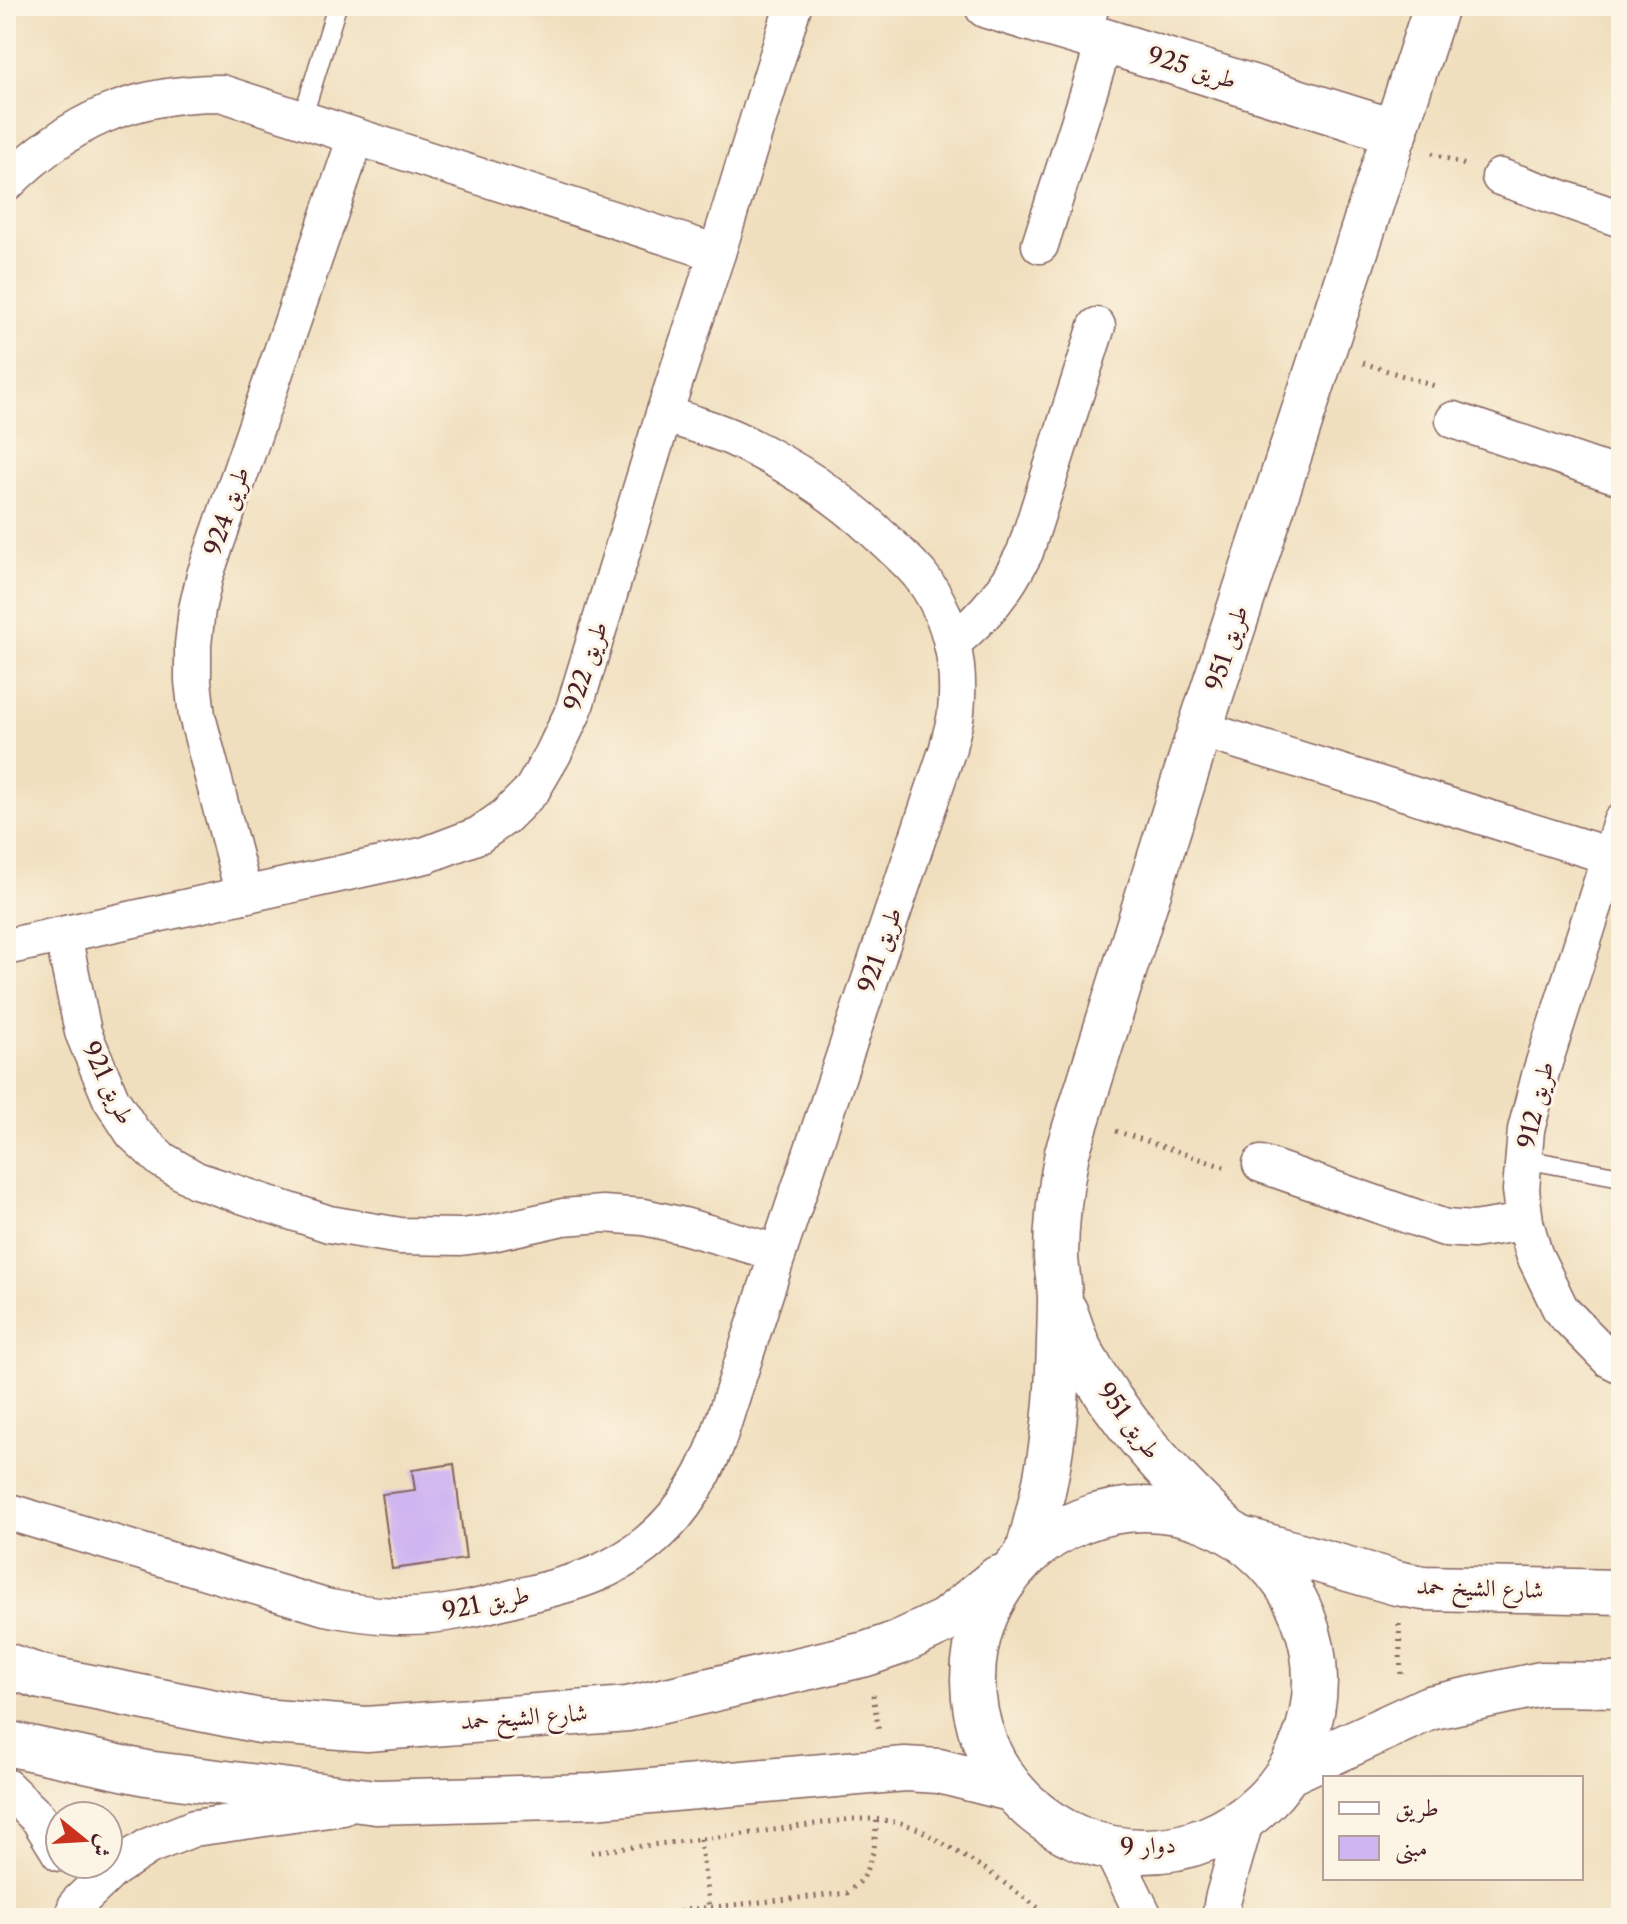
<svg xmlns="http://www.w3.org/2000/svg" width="1627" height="1924" viewBox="0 0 1627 1924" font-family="'Libre Caslon Text',Amiri,serif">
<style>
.building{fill:#d0b6f0}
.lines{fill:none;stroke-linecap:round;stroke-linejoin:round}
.lane-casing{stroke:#84625e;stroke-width:21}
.street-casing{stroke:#84625e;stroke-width:39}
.secondary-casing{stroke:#84625e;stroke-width:47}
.path{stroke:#84625e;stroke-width:5;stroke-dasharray:2 6;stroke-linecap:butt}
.lane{stroke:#fff;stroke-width:18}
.street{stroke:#fff;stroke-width:36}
.secondary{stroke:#fff;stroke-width:44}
.labels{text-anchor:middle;stroke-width:6;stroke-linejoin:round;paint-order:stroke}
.street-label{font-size:24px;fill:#4a1f2b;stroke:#fcf5e5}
</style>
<rect width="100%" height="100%" fill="#fcf5e5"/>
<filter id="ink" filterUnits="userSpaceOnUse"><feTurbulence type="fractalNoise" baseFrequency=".0125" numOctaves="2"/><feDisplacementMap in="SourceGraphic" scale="16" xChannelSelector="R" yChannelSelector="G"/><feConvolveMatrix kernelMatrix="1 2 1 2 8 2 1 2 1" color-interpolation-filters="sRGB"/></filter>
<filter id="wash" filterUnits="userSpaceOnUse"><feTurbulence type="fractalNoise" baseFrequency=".006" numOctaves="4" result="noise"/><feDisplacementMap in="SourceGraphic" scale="32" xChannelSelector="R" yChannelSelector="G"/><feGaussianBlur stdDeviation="1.8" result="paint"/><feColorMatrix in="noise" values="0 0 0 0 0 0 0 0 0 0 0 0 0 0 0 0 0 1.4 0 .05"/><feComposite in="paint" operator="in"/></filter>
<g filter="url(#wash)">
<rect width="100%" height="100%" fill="#f0dfbe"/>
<g id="blocks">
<!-- building -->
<polygon class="building" points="454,1464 466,1559 392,1569 382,1494 415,1490 412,1470"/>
</g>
</g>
<g filter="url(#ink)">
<use href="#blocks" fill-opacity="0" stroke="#84625e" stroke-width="2"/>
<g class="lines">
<!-- lane casing -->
<g class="lane-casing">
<g id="lane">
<polyline points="302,119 337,6"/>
<polyline points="1524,1159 1621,1177"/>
</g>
</g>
<!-- street casing -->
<g class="street-casing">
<g id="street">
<polyline points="1082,34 1091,6"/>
<polyline points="1500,177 1621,219"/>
<path d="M6 184C69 121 132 93 221 93L717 253"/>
<polyline points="1040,245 1105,41"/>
<polyline points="1454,420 1621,477"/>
<path d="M952 643C986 615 1005 592 1025 552L1097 326"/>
<polyline points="1200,729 1610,856"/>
<polyline points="1621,822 1541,1072 1526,1130 1521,1190 1525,1222 1534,1254 1561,1310 1609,1359 1621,1365"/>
<polyline points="244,895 197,716 193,681 193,645 197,609 205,575 356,137"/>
<polyline points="63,935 83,1032 111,1099 133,1133 162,1160 196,1180 329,1224 400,1236 461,1237 492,1233 563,1217 603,1214 644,1217 684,1226 778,1253"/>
<polyline points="6,947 426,855 479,835 506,816 532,790 553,754 573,712 664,414 717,253 793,6"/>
<polyline points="1261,1164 1445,1228 1473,1230 1525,1222"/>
<path d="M6 1511 325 1607C370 1616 413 1620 458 1611 478 1608 497 1602 517 1597 542 1591 569 1585 593 1575 655 1550 694 1503 717 1442L778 1253 948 748C950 736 955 724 956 712 961 664 950 612 919 574 906 559 890 545 875 531 833 492 785 462 733 438 711 428 687 422 664 414"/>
<polyline points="6,1787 39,1819 60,1853"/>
<polyline points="1111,1849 1145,1918"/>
<polyline points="72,1918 77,1904 112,1870 149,1846 194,1828 343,1807"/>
<polyline points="1220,1918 1223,1899 1246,1818"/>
</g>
</g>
<!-- secondary casing -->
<g class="secondary-casing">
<g id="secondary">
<polyline points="987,6 1105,41 1396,132"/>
<path d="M1065 1311C1071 1326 1075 1342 1083 1356 1119 1421 1170 1476 1224 1527"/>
<circle cx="1144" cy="1680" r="171"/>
<polyline points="1250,1541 1397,1583 1423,1588 1621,1592"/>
<path d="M1028 1551C1037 1519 1045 1487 1050 1454 1058 1405 1059 1351 1060 1301 1060 1286 1057 1272 1056 1258 1056 1222 1060 1188 1067 1153L1200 729 1436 6"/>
<polyline points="6,1665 41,1677 260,1721 367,1729 628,1709 866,1654 898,1643 945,1621 998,1578"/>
<polyline points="6,1743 146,1773 376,1802 593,1796 905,1769 939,1771 1010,1789"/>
<polyline points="1288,1773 1429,1708 1541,1684 1621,1685"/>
</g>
</g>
<!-- path -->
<g class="path">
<polyline points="1432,153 1468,166"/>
<polyline points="1363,363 1438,387"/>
<polyline points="1116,1131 1224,1167"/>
<polyline points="1399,1624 1401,1678"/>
<polyline points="873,1695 879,1732"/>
<polyline points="700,1839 709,1908"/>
<polyline points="591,1852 752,1833 851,1819 876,1819 901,1823 919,1829 985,1869 1052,1918"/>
<polyline points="665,1918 669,1915 685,1910 847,1893 863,1879 874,1850 877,1817"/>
</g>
<!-- lane -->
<use href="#lane" class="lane"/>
<!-- street -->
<use href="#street" class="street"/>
<!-- secondary -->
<use href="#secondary" class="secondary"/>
</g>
</g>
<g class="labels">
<!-- street labels -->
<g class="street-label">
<text transform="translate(1192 68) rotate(17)" y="8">طريق 925</text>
<text transform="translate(227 511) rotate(-71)" y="8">طريق 924</text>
<text transform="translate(1227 648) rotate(-72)" y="8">طريق 951</text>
<text transform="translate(586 666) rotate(-72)" y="8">طريق 922</text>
<text transform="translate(880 950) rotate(-71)" y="8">طريق 921</text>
<text transform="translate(108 1083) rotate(64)" y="8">طريق 921</text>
<text transform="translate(1536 1105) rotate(-77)" y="8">طريق 912</text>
<text transform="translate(1129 1421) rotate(53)" y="8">طريق 951</text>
<text transform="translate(1480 1588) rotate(2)" y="8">شارع الشيخ حمد</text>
<text transform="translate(486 1603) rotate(-12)" y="8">طريق 921</text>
<text transform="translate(524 1717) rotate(-4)" y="8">شارع الشيخ حمد</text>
<text transform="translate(1148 1846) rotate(-3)" y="8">دوار 9</text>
</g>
</g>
<!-- margin -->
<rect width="1627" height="1924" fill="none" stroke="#fcf5e5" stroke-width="32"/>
<!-- legend -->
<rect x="1323" y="1776" width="260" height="104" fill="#fcf5e5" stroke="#b59f9b" stroke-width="2"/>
<rect x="1339" y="1802" width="40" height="12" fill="#ffffff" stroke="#b59f9b" stroke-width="2"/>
<text x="1395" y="1816" font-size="24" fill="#4a1f2b">طريق</text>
<rect x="1339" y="1836" width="40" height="24" fill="#d0b6f0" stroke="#b59f9b" stroke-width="2"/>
<text x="1395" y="1856" font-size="24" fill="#4a1f2b">مبنى</text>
<!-- north arrow -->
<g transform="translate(84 1840) rotate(108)"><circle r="38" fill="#fcf5e5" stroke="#b59f9b" stroke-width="2"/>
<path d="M0-6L14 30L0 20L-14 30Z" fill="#c8321e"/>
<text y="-12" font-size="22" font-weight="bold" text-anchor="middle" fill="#4a1f2b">ش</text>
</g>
</svg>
